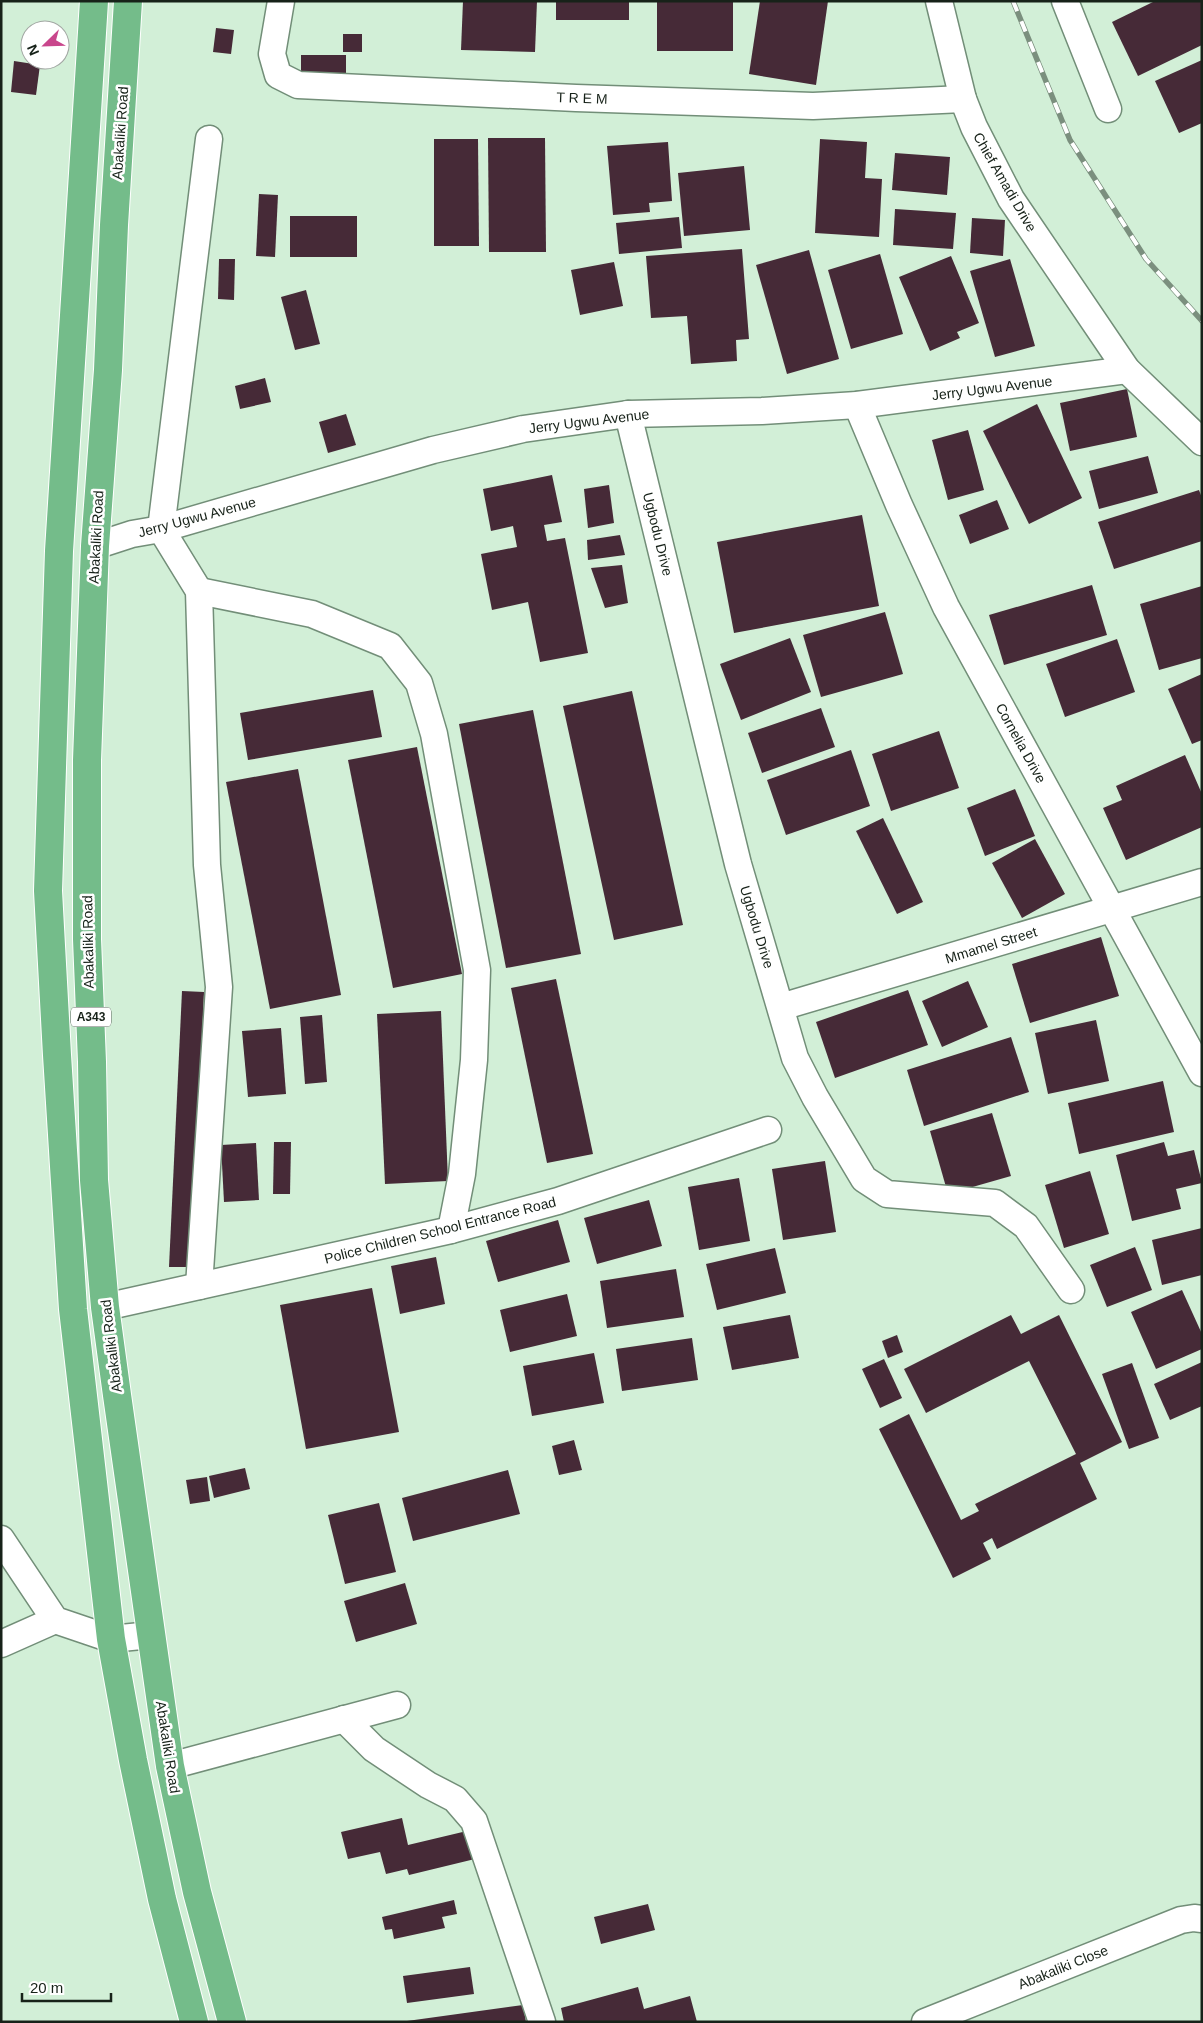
<svg xmlns="http://www.w3.org/2000/svg" width="1203" height="2023" viewBox="0 0 1203 2023" font-family="Arial,sans-serif">
<style>
.building{fill:#462a37}
.lines{fill:none;stroke-linecap:round;stroke-linejoin:round}
.minor-casing{stroke:#728e78;stroke-width:29}
.trunk-casing{stroke:#fff;stroke-width:30}
.minor{stroke:#fff;stroke-width:26}
.trunk{stroke:#74bc8a;stroke-width:28}
.rail-casing{stroke:#7b8f7e;stroke-width:5.5}
.rail{stroke:#fff;stroke-width:4;stroke-dasharray:11;stroke-linecap:butt}
.labels{text-anchor:middle;stroke-width:5;stroke-linejoin:round;paint-order:stroke}
.shield{fill:#fff;stroke:#5d645e;stroke-width:1}
.shield-label{font-size:12px;font-weight:bold;fill:#172219}
.street-label{font-size:14px;fill:#172219;stroke:#fff}
</style>
<rect width="100%" height="100%" fill="#d2efd7"/>
<!-- building -->
<g class="building">
<polygon points="463,1 537,1 535,52 461,50"/>
<rect x="556" y="1" width="73" height="19"/>
<rect x="657" y="1" width="76" height="50"/>
<polygon points="760,1 828,1 816,85 749,74"/>
<polygon points="1155,1 1202,1 1202,45 1138,76 1112,22"/>
<polygon points="216,28 234,30 231,54 213,52"/>
<rect x="343" y="34" width="19" height="18"/>
<rect x="301" y="55" width="45" height="22"/>
<polygon points="1202,60 1202,123 1179,133 1155,81"/>
<polygon points="14,61 40,65 36,95 11,92"/>
<polygon points="488,138 545,138 546,252 489,252"/>
<polygon points="434,139 478,139 479,246 434,246"/>
<polygon points="820,139 867,142 865,178 882,179 879,237 815,233"/>
<polygon points="668,142 672,201 649,203 650,212 613,215 607,146"/>
<polygon points="895,153 950,157 947,195 892,190"/>
<polygon points="744,166 750,230 684,236 678,173"/>
<polygon points="259,194 278,195 275,257 256,256"/>
<polygon points="895,209 956,213 953,249 893,245"/>
<rect x="290" y="216" width="67" height="41"/>
<polygon points="679,217 682,248 619,254 616,223"/>
<polygon points="972,218 1005,220 1003,256 970,253"/>
<polygon points="742,249 749,339 736,340 737,361 691,364 687,316 651,318 646,256"/>
<polygon points="809,250 839,359 787,374 756,265"/>
<polygon points="880,254 903,334 851,349 828,270"/>
<polygon points="951,256 979,323 957,332 960,338 930,351 899,277"/>
<polygon points="219,259 235,259 234,300 218,299"/>
<polygon points="1010,259 1035,346 995,357 970,271"/>
<polygon points="614,262 623,306 580,315 571,270"/>
<polygon points="306,290 320,344 295,350 281,297"/>
<polygon points="265,378 271,402 240,409 235,386"/>
<polygon points="1127,389 1137,437 1070,451 1060,403"/>
<polygon points="1037,404 1082,498 1029,524 983,431"/>
<polygon points="346,414 356,445 328,453 319,422"/>
<polygon points="968,430 984,490 948,500 932,440"/>
<polygon points="1148,456 1158,493 1099,509 1089,471"/>
<polygon points="552,475 562,522 544,525 547,541 565,538 588,653 540,662 528,602 492,610 481,554 517,547 513,526 491,531 483,489"/>
<polygon points="609,485 614,523 588,528 584,489"/>
<polygon points="1199,490 1202,498 1202,541 1114,569 1098,522"/>
<polygon points="997,500 1009,529 970,544 959,515"/>
<polygon points="862,515 879,606 734,633 717,542"/>
<polygon points="620,535 625,555 588,560 587,540"/>
<polygon points="622,565 628,603 605,608 591,568"/>
<polygon points="1092,585 1107,635 1004,665 989,615"/>
<polygon points="1202,586 1202,658 1159,670 1140,604"/>
<polygon points="885,612 903,674 821,697 803,635"/>
<polygon points="790,638 811,692 741,720 720,664"/>
<polygon points="1117,639 1135,692 1065,717 1046,664"/>
<polygon points="1202,674 1202,740 1192,744 1168,689"/>
<polygon points="373,690 382,737 248,760 240,713"/>
<polygon points="632,691 683,925 614,940 563,706"/>
<polygon points="821,708 835,747 762,773 748,733"/>
<polygon points="533,710 581,954 506,968 459,724"/>
<polygon points="939,731 959,788 891,811 872,754"/>
<polygon points="417,747 462,974 393,988 348,760"/>
<polygon points="851,750 870,806 786,835 767,780"/>
<polygon points="1185,755 1202,794 1202,827 1126,860 1103,808 1122,800 1116,786"/>
<polygon points="298,769 341,995 270,1009 226,782"/>
<polygon points="1015,789 1035,836 985,856 967,808"/>
<polygon points="883,818 923,902 897,914 856,831"/>
<polygon points="1035,839 1065,894 1022,918 992,863"/>
<polygon points="1101,937 1119,996 1030,1023 1012,964"/>
<polygon points="556,979 593,1154 547,1163 511,988"/>
<polygon points="968,981 988,1027 942,1047 922,1001"/>
<polygon points="908,990 928,1045 835,1078 816,1022"/>
<polygon points="182,991 204,992 192,1267 169,1267"/>
<polygon points="441,1011 448,1181 385,1184 377,1014"/>
<polygon points="322,1015 327,1082 305,1084 300,1017"/>
<polygon points="1096,1020 1109,1081 1048,1094 1035,1033"/>
<polygon points="281,1028 286,1094 248,1097 242,1031"/>
<polygon points="1011,1037 1029,1092 924,1126 907,1070"/>
<polygon points="1163,1081 1174,1132 1079,1154 1068,1103"/>
<polygon points="992,1113 1011,1176 948,1194 930,1131"/>
<polygon points="274,1142 291,1142 290,1194 273,1194"/>
<polygon points="1164,1142 1168,1156 1194,1150 1202,1183 1176,1189 1181,1209 1132,1221 1116,1155"/>
<polygon points="256,1143 259,1200 224,1202 221,1145"/>
<polygon points="825,1161 836,1232 783,1240 772,1169"/>
<polygon points="1090,1171 1109,1234 1064,1248 1045,1185"/>
<polygon points="739,1178 750,1241 699,1250 688,1187"/>
<polygon points="649,1200 662,1246 597,1264 584,1218"/>
<polygon points="558,1220 570,1262 498,1282 486,1241"/>
<polygon points="1202,1228 1202,1275 1162,1285 1152,1240"/>
<polygon points="1135,1247 1152,1290 1107,1307 1090,1265"/>
<polygon points="775,1248 786,1293 717,1310 706,1264"/>
<polygon points="436,1257 445,1304 400,1314 391,1266"/>
<polygon points="676,1269 684,1317 607,1328 600,1281"/>
<polygon points="372,1288 399,1432 306,1449 280,1305"/>
<polygon points="1182,1290 1202,1334 1202,1349 1156,1369 1131,1312"/>
<polygon points="567,1294 577,1336 510,1352 500,1310"/>
<polygon points="790,1315 799,1358 732,1370 723,1327"/>
<polygon points="1011,1315 1021,1334 1059,1315 1122,1442 1080,1463 1097,1499 997,1549 992,1538 983,1543 991,1559 953,1578 879,1429 909,1414 961,1520 979,1511 975,1504 1076,1454 1029,1361 926,1413 904,1369"/>
<polygon points="897,1335 903,1352 888,1358 882,1341"/>
<polygon points="692,1338 698,1380 622,1391 616,1349"/>
<polygon points="594,1353 604,1403 532,1416 523,1366"/>
<polygon points="884,1359 902,1398 880,1408 862,1369"/>
<polygon points="1202,1362 1202,1406 1170,1420 1154,1384"/>
<polygon points="1132,1363 1159,1438 1129,1449 1102,1374"/>
<polygon points="574,1440 582,1470 559,1475 552,1446"/>
<polygon points="245,1468 250,1489 214,1498 209,1476"/>
<polygon points="508,1470 520,1514 413,1541 402,1498"/>
<polygon points="207,1477 210,1501 190,1504 186,1480"/>
<polygon points="379,1503 396,1572 345,1584 328,1515"/>
<polygon points="405,1583 417,1624 356,1642 344,1601"/>
<polygon points="402,1818 408,1845 471,1830 479,1858 409,1875 407,1869 386,1874 380,1852 348,1859 341,1832"/>
<polygon points="454,1900 457,1914 442,1917 445,1928 394,1939 392,1929 385,1930 382,1917"/>
<polygon points="648,1904 655,1930 601,1944 594,1917"/>
<polygon points="470,1967 474,1994 407,2003 403,1976"/>
<polygon points="638,1987 644,2009 690,1996 697,2022 564,2022 561,2008"/>
<polygon points="523,2005 526,2022 407,2022 407,2021"/>
</g>
<g class="lines">
<!-- minor casing -->
<g class="minor-casing">
<g id="minor">
<polyline points="281,1 272,54 278,75 298,85 576,98 813,106 963,99"/>
<polyline points="939,1 963,99 974,127 1011,199 1127,370 1202,442"/>
<polyline points="1065,1 1108,109"/>
<polyline points="857,405 899,505 946,607 1202,1073"/>
<polyline points="628,414 738,864 795,1058 815,1097 864,1179 887,1194 995,1203 1026,1226 1071,1290"/>
<polyline points="95,546 132,534 161,529 433,450 523,429 628,414 762,411 857,405 1127,370"/>
<polyline points="199,591 312,614 390,646 419,683 434,734 477,970 474,1060 462,1174 451,1230"/>
<polyline points="781,1007 1202,882"/>
<polyline points="199,1286 219,987 207,865 199,591 161,529 209,139"/>
<polyline points="105,1307 451,1230 558,1201 768,1130"/>
<polyline points="1,1539 55,1620 111,1639 151,1635"/>
<polyline points="1,1644 55,1620"/>
<polyline points="344,1719 374,1749 428,1785 455,1799 474,1821 542,2022"/>
<polyline points="170,1766 397,1705"/>
<polyline points="925,2022 1181,1920 1194,1918 1202,1919"/>
</g>
</g>
<!-- trunk casing -->
<g class="trunk-casing">
<g id="trunk">
<polyline points="94,1 59,551 48,891 57,1055 73,1309 111,1639 133,1760 162,1899 194,2022"/>
<polyline points="128,1 114,225 108,370 95,546 87,760 87,939 92,1062 94,1180 105,1307 117,1395 170,1766 197,1892 232,2022"/>
</g>
</g>
<!-- minor -->
<use href="#minor" class="minor"/>
<!-- trunk -->
<use href="#trunk" class="trunk"/>
<!-- rail casing -->
<g class="rail-casing">
<polyline id="rail" points="1013,1 1070,140 1146,259 1202,321"/>
</g>
<!-- rail -->
<use href="#rail" class="rail"/>
</g>
<g class="labels">
<!-- shield labels -->
<rect class="shield" x="71" y="1007.5" width="40" height="19" rx="4"/>
<g class="shield-label">
<text x="91" y="1021">A343</text>
</g>
<!-- street labels -->
<g class="street-label">
<text transform="translate(582 98) rotate(2)" y="5">T R E M</text>
<text transform="translate(120 133) rotate(-86)" y="5">Abakaliki Road</text>
<text transform="translate(1005 182) rotate(60)" y="5">Chief Amadi Drive</text>
<text transform="translate(992 388) rotate(-7)" y="5">Jerry Ugwu Avenue</text>
<text transform="translate(589 421) rotate(-7)" y="5">Jerry Ugwu Avenue</text>
<text transform="translate(197 517) rotate(-15)" y="5">Jerry Ugwu Avenue</text>
<text transform="translate(658 534) rotate(76)" y="5">Ugbodu Drive</text>
<text transform="translate(96 537) rotate(-87)" y="5">Abakaliki Road</text>
<text transform="translate(1021 743) rotate(61)" y="5">Cornelia Drive</text>
<text transform="translate(757 927) rotate(73)" y="5">Ugbodu Drive</text>
<text transform="translate(88 942) rotate(-91)" y="5">Abakaliki Road</text>
<text transform="translate(991 945) rotate(-17)" y="5">Mmamel Street</text>
<text transform="translate(440 1230) rotate(-14)" y="5">Police Children School Entrance Road</text>
<text transform="translate(111 1346) rotate(-97)" y="5">Abakaliki Road</text>
<text transform="translate(168 1747) rotate(81)" y="5">Abakaliki Road</text>
<text transform="translate(1063 1967) rotate(-22)" y="5">Abakaliki Close</text>
</g>
</g>
<!-- border -->
<rect width="1203" height="2023" fill="none" stroke="#172219" stroke-width="5"/>
<!-- north arrow -->
<g transform="translate(45 45) rotate(247)"><circle r="24" fill="#ffffff" stroke="#a2a7a3"/>
<path d="M0-4L9 19L0 12L-9 19Z" fill="#c9468c"/>
<text y="-8" font-size="14" font-weight="bold" text-anchor="middle" fill="#172219">N</text>
</g>
<!-- scale -->
<path d="M22 1993v8h89v-8" fill="none" stroke="#172219" stroke-width="2.5"/>
<text x="30" y="1993" font-size="15" fill="#172219" stroke="#ffffff" stroke-width="4" paint-order="stroke">20 m</text>
</svg>
